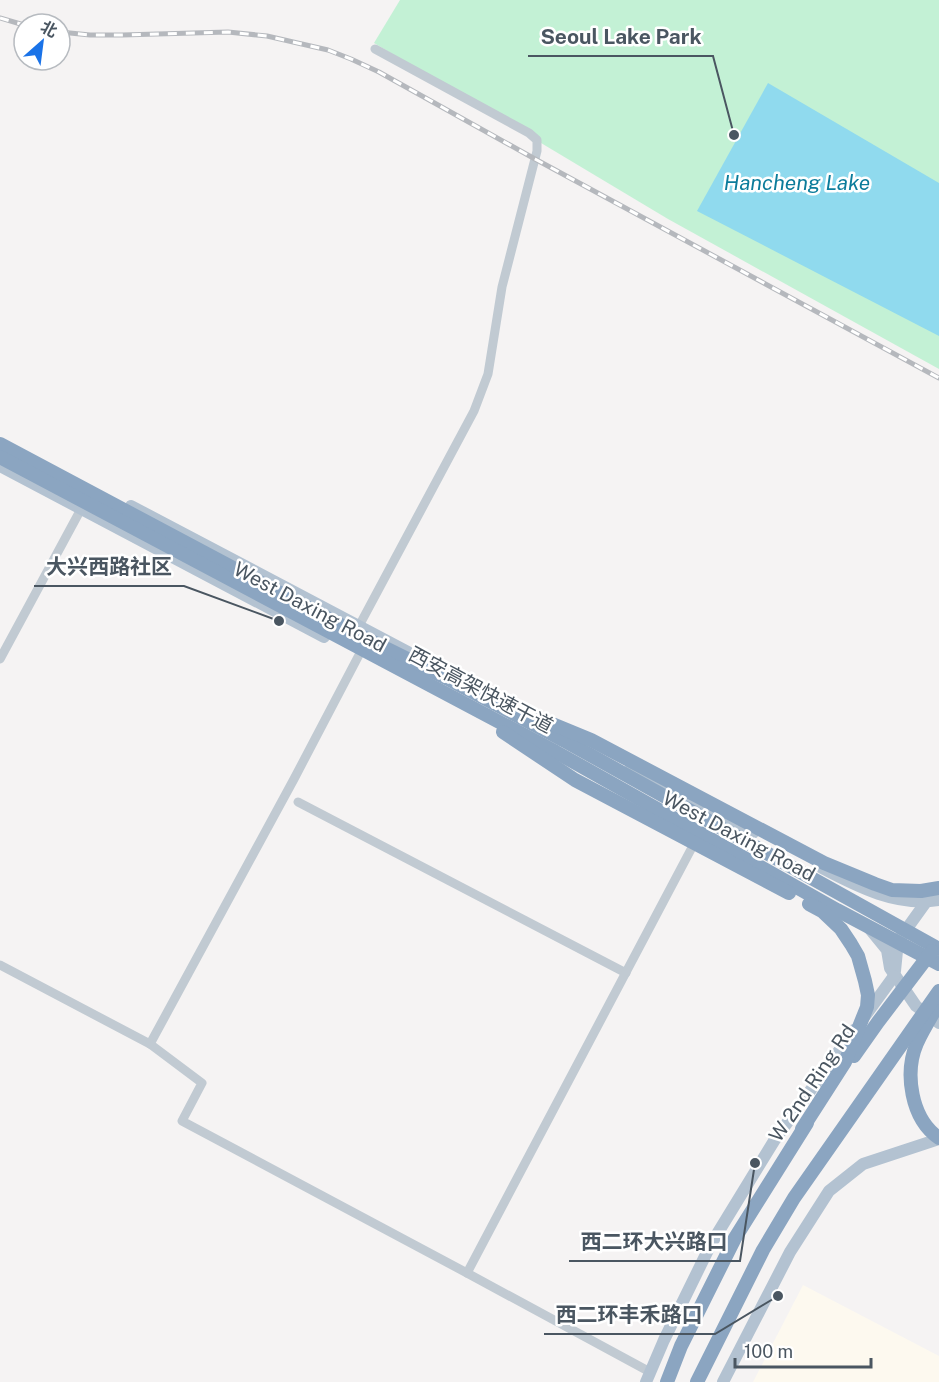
<svg xmlns="http://www.w3.org/2000/svg" width="939" height="1382" viewBox="0 0 939 1382" font-family="'Public Sans','Noto Sans SC',sans-serif">
<style>
.commercial{fill:#fdf9ef}
.green{fill:#c3f1d5}
.water{fill:#90daee}
.lines{fill:none;stroke-linecap:round;stroke-linejoin:round}
.minor{stroke:#c1cad2;stroke-width:9}
.major{stroke:#b3c2d1;stroke-width:12}
.highway{stroke:#8ba5c1;stroke-width:14}
.rail-casing{stroke:#b5b8bd;stroke-width:5}
.rail{stroke:#fff;stroke-width:3;stroke-dasharray:9;stroke-linecap:butt}
.labels{text-anchor:middle;stroke-width:5;stroke-linejoin:round;paint-order:stroke}
.street-label{font-size:20px;fill:#4a5661;stroke:#fff}
.water-label{font-size:21px;font-style:italic;fill:#0c7c9b;stroke:#fff}
.leader{fill:none;stroke:#4a5661;stroke-width:2}
.callout-dot{fill:#4a5661;stroke:#fff;stroke-width:2}
.callout-label{font-size:21px;text-anchor:middle;font-weight:bold;fill:#4a5661;stroke:#fff;stroke-width:5;stroke-linejoin:round;paint-order:stroke}
</style>
<rect width="100%" height="100%" fill="#f5f3f3"/>
<!-- commercial -->
<polygon class="commercial" points="803,1285 939,1356 939,1382 753,1382"/>
<!-- green -->
<polygon class="green" points="400,0 939,0 939,369 668,219 374,43"/>
<!-- water -->
<polygon class="water" points="768,83 939,183 939,336 697,211"/>
<g class="lines">
<!-- minor -->
<g class="minor">
<polyline points="359,626 474,411 488,374 502,287 537,151 537,140 529,133 375,49"/>
<polyline points="0,659 81,509"/>
<polyline points="298,802 626,973"/>
<polyline points="0,965 150,1044 294,779 359,655"/>
<polyline points="150,1044 202,1083 182,1121 467,1273"/>
<polyline points="650,1372 467,1273 697,838"/>
</g>
<!-- major -->
<g class="major">
<polyline points="0,466 324,637"/>
<polyline points="131,506 408,652"/>
<polyline points="630,770 753,833"/>
<path d="M822 868C858 887 897 907 939 900"/>
<polyline points="869,928 887,950 890,968 916,1006 939,1023"/>
<polyline points="895,971 898,941 926,902 931,898"/>
<polyline points="865,1016 894,976"/>
<polyline points="646,1382 664,1340 711,1244 774,1141 854,1030"/>
<polyline points="723,1382 790,1252 829,1191 863,1164 939,1139"/>
</g>
<!-- highway -->
<g class="highway">
<polyline points="0,444 361,636 450,680 565,741 939,949"/>
<polyline points="0,457 556,752 837,910 939,964"/>
<polyline points="540,719 591,740 824,863 875,884 892,890 921,891 939,888"/>
<polyline points="503,732 575,780 789,893"/>
<path d="M938 1005C931 1017 923 1030 917 1043 904 1073 911 1119 939 1138"/>
<polyline points="854,1056 878,1022 932,951"/>
<polyline points="802,1129 845,1062 867,1007 868,995 865,981 858,956 851,944 841,929 822,911 809,904"/>
<polyline points="667,1382 681,1346 735,1238 807,1123"/>
<polyline points="697,1382 763,1250 794,1198 939,991"/>
</g>
<!-- rail casing -->
<g class="rail-casing">
<g id="rail">
<polyline points="0,18 24,25"/>
<polyline points="60,32 90,35 122,35 228,32 267,36 328,50 351,59 379,72 535,159 939,378"/>
</g>
</g>
<!-- rail -->
<use href="#rail" class="rail"/>
</g>
<g class="labels">
<!-- street labels -->
<g class="street-label">
<text transform="translate(310 607) rotate(28)" y="7">West Daxing Road</text>
<text transform="translate(481 690) rotate(28)" y="7">西安高架快速干道</text>
<text transform="translate(739 836) rotate(28)" y="7">West Daxing Road</text>
<text transform="translate(812 1083) rotate(-56)" y="7">W 2nd Ring Rd</text>
</g>
<!-- water labels -->
<g class="water-label">
<text x="797" y="190">Hancheng Lake</text>
</g>
</g>
<!-- callouts -->
<path class="leader" d="M734 135L713 56H528M279 621L184 586H34M755 1163L740 1261H569M778 1296L715 1334H544"/>
<g class="callout-dot">
<circle cx="734" cy="135" r="6"/>
<circle cx="279" cy="621" r="6"/>
<circle cx="755" cy="1163" r="6"/>
<circle cx="778" cy="1296" r="6"/>
</g>
<g class="callout-label">
<text x="621" y="44">Seoul Lake Park</text>
<text x="109" y="574">大兴西路社区</text>
<text x="654" y="1249">西二环大兴路口</text>
<text x="629" y="1322">西二环丰禾路口</text>
</g>
<!-- north arrow -->
<g transform="translate(42 42) rotate(28)"><circle r="28" fill="#ffffff" stroke="#b7bbc0" stroke-width="1.5"/>
<path d="M0-4.5L10 22L0 15L-10 22Z" fill="#1a73e8"/>
<text y="-9" font-size="16" font-weight="bold" text-anchor="middle" fill="#4a5661">北</text>
</g>
<!-- scale -->
<path d="M735 1358v9h136v-9" fill="none" stroke="#4a5661" stroke-width="3"/>
<text x="744" y="1358" font-size="18" fill="#4a5661" stroke="#ffffff" stroke-width="4.5" paint-order="stroke">100 m</text>
</svg>
